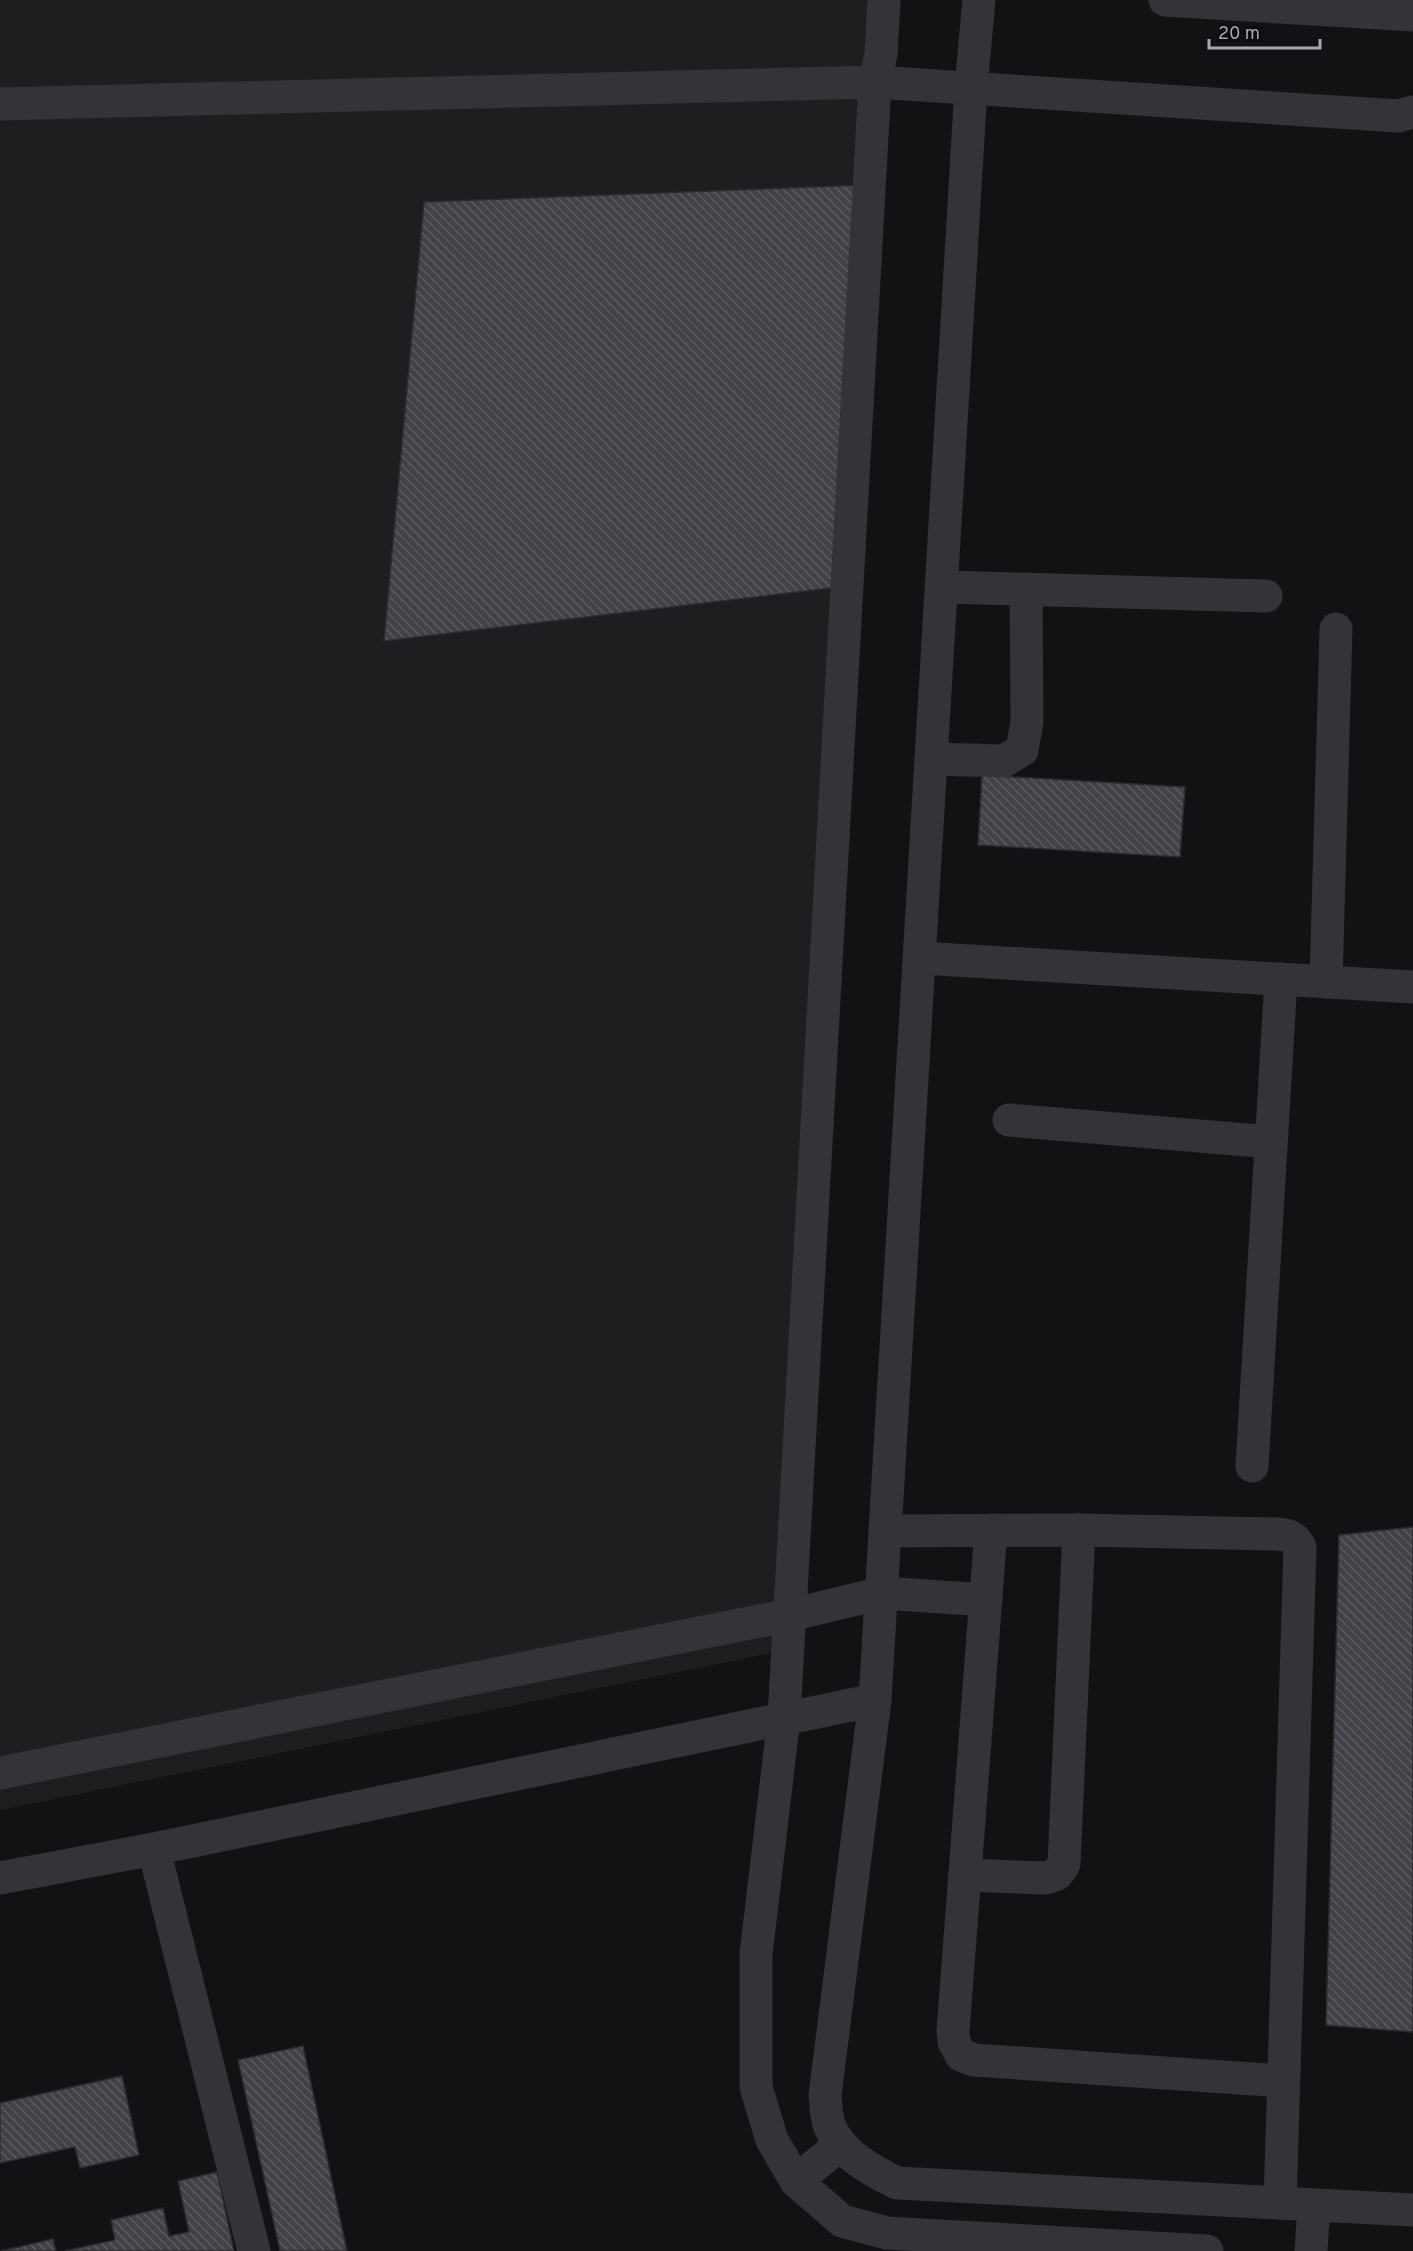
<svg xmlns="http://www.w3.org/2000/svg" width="1413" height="2251" viewBox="0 0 1413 2251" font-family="Overpass,sans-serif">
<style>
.built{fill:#1e1e21}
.building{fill:url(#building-back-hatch);stroke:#2c2c30;stroke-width:1.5}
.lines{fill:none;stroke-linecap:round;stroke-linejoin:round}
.minor{stroke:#333438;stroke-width:33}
</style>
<defs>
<pattern id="building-back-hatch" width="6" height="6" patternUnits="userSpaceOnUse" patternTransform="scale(1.5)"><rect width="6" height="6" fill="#414247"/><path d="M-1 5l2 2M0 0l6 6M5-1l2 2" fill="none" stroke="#595b5f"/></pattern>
</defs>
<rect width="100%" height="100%" fill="#121214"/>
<!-- built -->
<polygon class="built" points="0,0 896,0 801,1647 0,1810"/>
<!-- building -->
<g class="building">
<polygon points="865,185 839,587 384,641 424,202"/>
<polygon points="982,775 1185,787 1180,857 978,845"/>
<polygon points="1413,1527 1413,2032 1326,2025 1339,1535"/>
<polygon points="303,2046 347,2251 280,2251 238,2060"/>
<polygon points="122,2076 139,2155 80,2168 75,2147 0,2163 0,2103"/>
<polygon points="217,2172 234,2251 65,2251 115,2240 111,2220 163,2208 169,2236 189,2232 178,2181"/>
<polygon points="53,2239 56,2251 1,2251"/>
</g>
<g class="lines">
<!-- minor -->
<g class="minor">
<polyline points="884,0 881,54 875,82 784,1718 756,1954 756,2087 772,2140 796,2181 842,2221 887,2233 1207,2251"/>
<path d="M979 0 971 87 875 1700 825 2095C826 2105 826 2118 830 2127 842 2155 871 2170 897 2183L1413 2210"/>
<polyline points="1165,0 1413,15"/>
<polyline points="0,104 875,82 1398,116 1413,112"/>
<polyline points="942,587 1266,596"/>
<polyline points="932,759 1004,761 1022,750 1027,722 1026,589"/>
<polyline points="920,958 1413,987"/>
<polyline points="1326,982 1336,629"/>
<polyline points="1009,1120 1271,1142"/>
<polyline points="1252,1466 1281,979"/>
<polyline points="991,1530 953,2031 954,2042 961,2055 974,2060 1283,2081"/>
<path d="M885 1531 1079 1530 1277 1534C1288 1535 1294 1536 1300 1547L1280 2203"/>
<polyline points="0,1773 790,1615 882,1593 986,1600"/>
<polyline points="154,1849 254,2251"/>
<polyline points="965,1875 1046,1878 1057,1874 1064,1864 1079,1530"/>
<polyline points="0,1878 154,1849 875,1700"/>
<polyline points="796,2181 840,2145"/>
<polyline points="1311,2251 1314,2205"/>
</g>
</g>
<!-- scale -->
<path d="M1209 39v9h111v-9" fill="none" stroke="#a4aab4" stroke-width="3"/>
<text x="1218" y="39" font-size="18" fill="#a4aab4" stroke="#0d0d0f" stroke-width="4.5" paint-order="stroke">20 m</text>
</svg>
